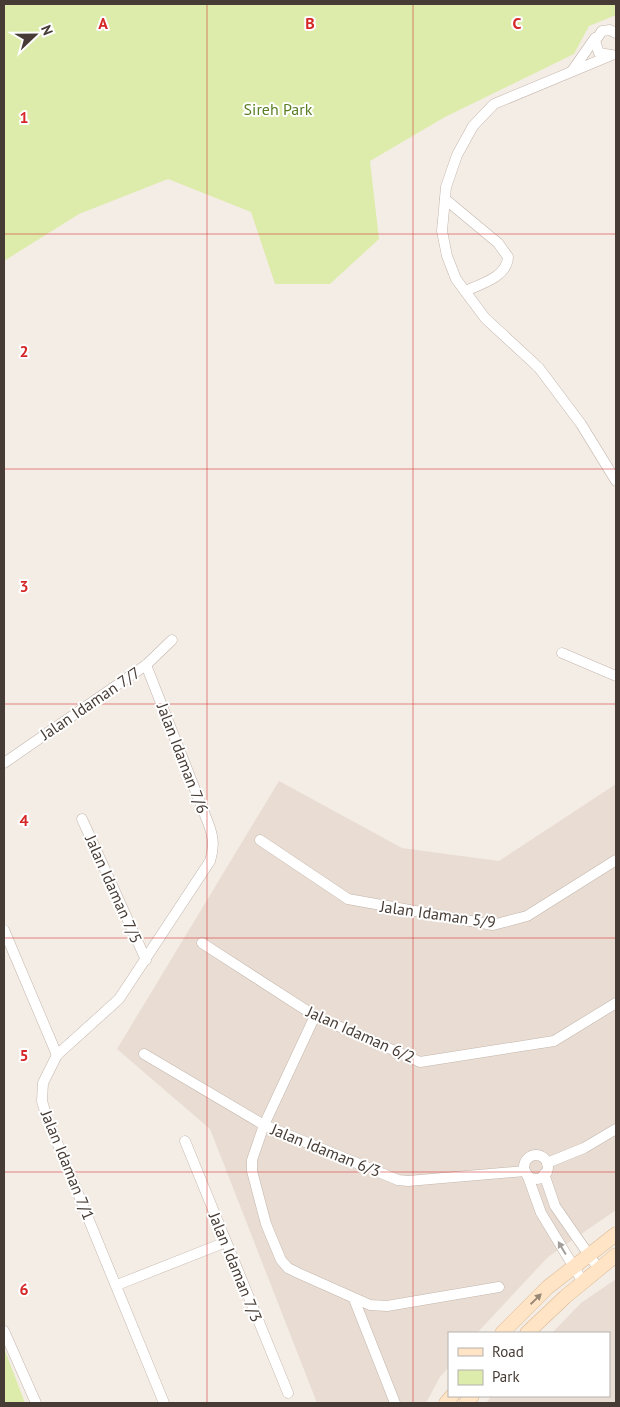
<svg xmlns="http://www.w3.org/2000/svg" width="620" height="1407" viewBox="0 0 620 1407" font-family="'PT Sans',sans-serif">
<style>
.residential{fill:#e9ddd3}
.green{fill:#ddecab}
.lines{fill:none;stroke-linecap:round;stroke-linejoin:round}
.minor-casing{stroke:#c3b5ab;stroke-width:11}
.secondary-casing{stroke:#dbb994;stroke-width:15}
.minor{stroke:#fff;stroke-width:10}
.secondary{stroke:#ffe4c5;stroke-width:14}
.oneway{fill:#a39e9a}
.oneway2{fill:#9a8876}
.grid{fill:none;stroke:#d62828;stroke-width:1;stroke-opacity:0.55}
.labels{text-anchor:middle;stroke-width:4;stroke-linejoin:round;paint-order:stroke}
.park-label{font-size:16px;fill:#597e23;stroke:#fff}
.street-label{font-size:16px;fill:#473c35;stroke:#fff}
.grid-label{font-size:16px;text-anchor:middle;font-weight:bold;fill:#d62828;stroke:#fff;stroke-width:4;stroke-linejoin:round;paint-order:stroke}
</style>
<rect width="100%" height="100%" fill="#f4ede6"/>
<!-- residential -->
<g class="residential">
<polygon points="279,781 402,848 499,861 616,784 616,1210 548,1257 477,1333 449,1333 449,1367 440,1377 426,1403 317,1403 210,1129 117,1049"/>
<polygon points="616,1279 616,1403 486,1403 491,1396 609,1396 609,1333 552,1333 581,1303"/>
</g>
<!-- green -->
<g class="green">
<polygon points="4,4 616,4 616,15 589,26 574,54 445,117 370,161 379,239 330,284 275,284 251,212 168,179 79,214 4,261"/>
<polygon points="4,1348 25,1403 4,1403"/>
</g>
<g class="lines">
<!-- minor casing -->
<g class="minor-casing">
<g id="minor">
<polyline points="611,55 599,53 595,41 602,31 610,30 616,33"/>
<polyline points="612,55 494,104 473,126 457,155 446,187 442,231 447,256 456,279 485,318 539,368 581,424 616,481"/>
<polyline points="572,71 595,38"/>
<path d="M445 199 498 243 508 257C507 277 481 284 465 291"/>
<polyline points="562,653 616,676"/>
<path d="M146 665 207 820C213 835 215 845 210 861L119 999 57 1055 43 1083 42 1101 47 1118 164 1403"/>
<polyline points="4,763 146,665 172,640"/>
<polyline points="82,819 146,960"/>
<polyline points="260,840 348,899 493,925 527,916 616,860"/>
<polyline points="4,930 57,1055"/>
<polyline points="202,943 315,1016 420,1062 554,1041 616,1003"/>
<polyline points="315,1016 264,1125 252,1160 252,1171 266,1224 281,1260 288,1268 298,1273 370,1305 387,1306 499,1287"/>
<polyline points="144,1054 264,1125 398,1180 408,1181 525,1171"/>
<polyline points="185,1141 288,1393"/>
<circle cx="536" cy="1167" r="12"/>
<polyline points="547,1163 584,1148 616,1129"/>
<polyline points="527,1174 541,1213 583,1282"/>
<polyline points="544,1174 555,1206 598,1268"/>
<polyline points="117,1285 226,1242"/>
<polyline points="354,1299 395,1403"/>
<polyline points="4,1331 36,1403"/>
</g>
</g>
<!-- secondary casing -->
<g class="secondary-casing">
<g id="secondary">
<polyline points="502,1333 548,1287 616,1234"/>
<polyline points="527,1333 565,1297 616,1255"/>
<polyline points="446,1403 452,1396"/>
<polyline points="466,1403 472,1396"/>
</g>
</g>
<!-- minor -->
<use href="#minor" class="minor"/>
<!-- secondary -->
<use href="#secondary" class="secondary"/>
</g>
<!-- one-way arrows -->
<defs><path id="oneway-solid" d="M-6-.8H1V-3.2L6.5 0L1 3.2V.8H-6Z" transform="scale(1.25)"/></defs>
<use class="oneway" href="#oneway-solid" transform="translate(562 1248) rotate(-121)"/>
<use class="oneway2" href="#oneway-solid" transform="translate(536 1299) rotate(-44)"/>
<!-- grid -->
<path class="grid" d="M207 4V1403M413 4V1403M4 234H616M4 469H616M4 704H616M4 938H616M4 1172H616"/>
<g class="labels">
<!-- park labels -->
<g class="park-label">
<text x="278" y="115">Sireh Park</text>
</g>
<!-- street labels -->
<g class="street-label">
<text transform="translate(90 703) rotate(-34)" y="6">Jalan Idaman 7/7</text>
<text transform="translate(183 758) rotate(69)" y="6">Jalan Idaman 7/6</text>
<text transform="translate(114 889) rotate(66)" y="6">Jalan Idaman 7/5</text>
<text transform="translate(438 914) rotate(8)" y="6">Jalan Idaman 5/9</text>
<text transform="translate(361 1034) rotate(24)" y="6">Jalan Idaman 6/2</text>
<text transform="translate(326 1150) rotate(22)" y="6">Jalan Idaman 6/3</text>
<text transform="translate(68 1165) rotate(68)" y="6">Jalan Idaman 7/1</text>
<text transform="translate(236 1267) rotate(68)" y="6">Jalan Idaman 7/3</text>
</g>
</g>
<g class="grid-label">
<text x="103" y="29">A</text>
<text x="310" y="29">B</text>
<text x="517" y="29">C</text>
<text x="24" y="123">1</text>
<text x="24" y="357">2</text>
<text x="24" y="592">3</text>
<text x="24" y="826">4</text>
<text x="24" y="1061">5</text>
<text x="24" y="1295">6</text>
</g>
<!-- border -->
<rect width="620" height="1407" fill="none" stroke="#473c35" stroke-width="10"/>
<!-- legend -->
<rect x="448" y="1332" width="162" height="65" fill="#ffffff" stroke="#b5b1ae"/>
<rect x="458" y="1348" width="25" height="8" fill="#ffe4c5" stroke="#b5b1ae"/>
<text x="492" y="1357" font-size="15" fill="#473c35">Road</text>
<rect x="458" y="1370" width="25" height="15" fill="#ddecab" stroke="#b5b1ae"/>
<text x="492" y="1382" font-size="15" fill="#473c35">Park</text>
<!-- north arrow -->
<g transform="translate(35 35) rotate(68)" stroke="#ffffff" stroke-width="4" paint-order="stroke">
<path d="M0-4L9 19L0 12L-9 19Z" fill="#473c35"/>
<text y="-8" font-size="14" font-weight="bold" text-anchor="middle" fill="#473c35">N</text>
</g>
</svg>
